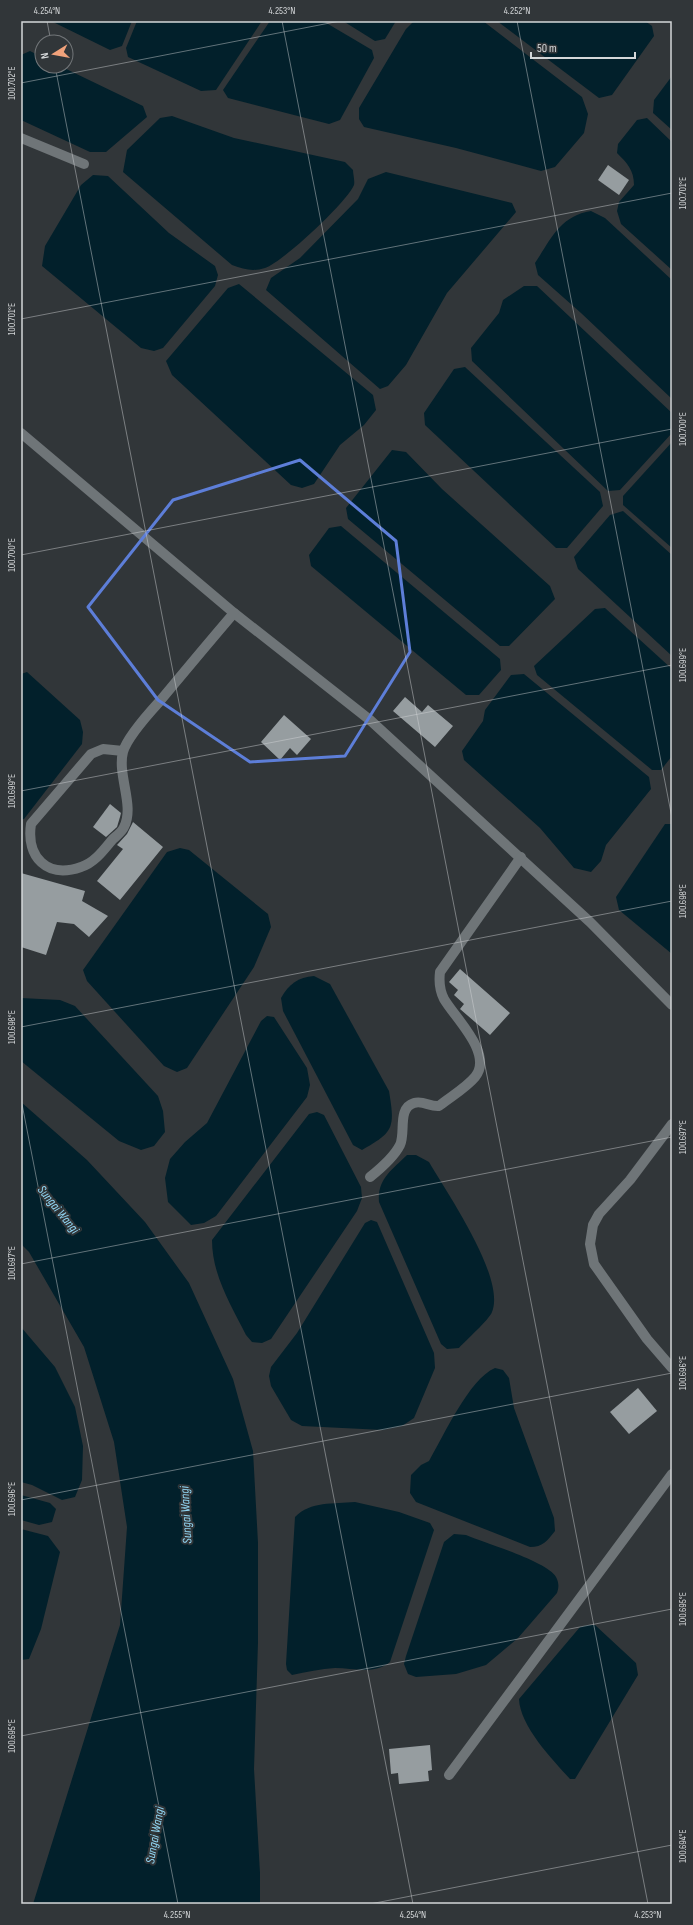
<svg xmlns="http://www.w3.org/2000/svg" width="693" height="1925" viewBox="0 0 693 1925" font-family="'Sofia Sans Condensed',sans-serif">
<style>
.water{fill:#02202b}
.building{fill:#969da0}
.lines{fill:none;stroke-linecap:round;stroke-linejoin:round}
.minor{stroke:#6f7578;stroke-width:10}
.marked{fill:none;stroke:#5d7ed8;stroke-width:3;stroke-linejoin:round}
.ticks{fill:none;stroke:#d4d7d9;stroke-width:1;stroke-opacity:0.45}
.labels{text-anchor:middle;stroke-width:4;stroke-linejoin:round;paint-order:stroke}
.water-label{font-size:13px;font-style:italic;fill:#91d7f5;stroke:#313639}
.neatline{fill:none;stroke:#d4d7d9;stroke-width:1.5}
.ticks-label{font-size:10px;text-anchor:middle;fill:#d4d7d9}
</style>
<rect width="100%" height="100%" fill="#313639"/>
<!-- water -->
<g class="water">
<polygon points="51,21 132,21 122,46 110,50"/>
<polygon points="137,21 262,21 216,90 201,91 128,57 126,48"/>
<polygon points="270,21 323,21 372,50 374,58 340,120 329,124 228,98 223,90"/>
<polygon points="343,21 396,21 385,39 375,41"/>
<polygon points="414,21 483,21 582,97 588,114 584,133 555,167 541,171 456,148 364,127 359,119 359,108 406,29"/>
<polygon points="497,21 645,21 652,26 654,36 612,95 599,98"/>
<polygon points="30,51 42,57 42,66 60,66 143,106 147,117 106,152 90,152 21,120 21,55"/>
<polygon points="672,76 672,130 653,113 654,100"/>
<path d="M172 116 234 138 345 162 353 170C353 174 355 181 354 185 347 202 283 262 265 268 252 272 244 269 232 265L123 172 127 150 160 118Z"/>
<path d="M647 118 672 142V270L621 224 617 211 619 202 634 185C634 170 627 163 617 153L618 144 637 120Z"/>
<polygon points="386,172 512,203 516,212 447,293 406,365 388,386 380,389 266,290 271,278 300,258 358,199 368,179"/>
<polygon points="93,175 108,176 169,233 215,266 218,275 215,286 163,348 154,351 141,348 42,266 45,246 81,185"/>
<path d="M591 211 605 218 672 280V399L581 313 538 275 535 263C551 239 560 216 591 211Z"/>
<polygon points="239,284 373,395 376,410 364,425 340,445 314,484 302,488 291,485 172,375 166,361 228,288"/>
<polygon points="524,286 537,286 672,413 672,433 620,490 608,491 472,361 471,348 499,313 503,300"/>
<polygon points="465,367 600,492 603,506 567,548 556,548 425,425 424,413 454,369"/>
<polygon points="672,442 672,548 623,505 623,496"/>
<polygon points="392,450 406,452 442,489 550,586 555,599 509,646 500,646 348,519 346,508"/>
<polygon points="623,511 672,555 672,656 578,569 574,557 610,515"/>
<polygon points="341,526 500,659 501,670 479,695 466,695 311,566 309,555 329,528"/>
<polygon points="605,608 672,669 672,756 661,770 652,770 537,675 534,666 595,609"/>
<polygon points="27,672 80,720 83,732 82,744 24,819 21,820 21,674"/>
<polygon points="524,674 649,777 651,789 606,845 601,861 591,872 574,868 540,828 464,760 462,751 483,721 485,710 511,675"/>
<polygon points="665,824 672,824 672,954 619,910 616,897"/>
<polygon points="180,848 189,850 268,914 271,927 254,967 187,1068 177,1072 164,1066 87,981 83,970 167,852"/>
<path d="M314 976 330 984 389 1091C395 1128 394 1132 362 1150L353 1145 283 1011 281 998C289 984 298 977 314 976Z"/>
<polygon points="21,998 60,1000 75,1006 158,1096 163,1111 165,1132 154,1146 141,1150 119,1141 21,1061"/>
<polygon points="267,1016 274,1017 307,1068 310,1085 307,1097 216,1216 204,1223 191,1225 168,1202 165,1178 170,1159 185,1142 207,1123 261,1021"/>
<polygon points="21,1102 87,1160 145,1222 189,1283 233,1379 253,1451 258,1543 258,1642 254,1769 260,1873 260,1904 33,1904 120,1625 127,1527 114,1442 84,1347 29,1252 21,1244"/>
<path d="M317 1112 324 1115 361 1187 362 1198 357 1211 271 1339 262 1343 252 1342 246 1335C231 1305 212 1275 212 1240L309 1114Z"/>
<path d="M407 1155H416L429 1162C447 1193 506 1278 492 1312 489 1320 466 1340 459 1348L447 1349 441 1344 379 1202C377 1179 392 1170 407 1155Z"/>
<polygon points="371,1220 377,1222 434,1353 435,1368 414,1418 402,1426 383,1430 302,1426 291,1420 271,1386 269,1376 271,1367 297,1333 365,1223"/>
<polygon points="21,1327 55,1367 75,1407 83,1446 82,1480 75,1497 62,1500 32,1485 21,1482"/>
<path d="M495 1368 503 1370 509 1378 514 1408 554 1518 555 1531C547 1541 543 1547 530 1547L416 1502 410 1493 411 1475 421 1465 429 1461C443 1437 469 1379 495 1368Z"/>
<polygon points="21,1495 50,1503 56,1509 52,1522 39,1525 21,1520"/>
<path d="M355 1502 399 1512 430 1523 434 1530 390 1662C374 1675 354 1668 335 1668 321 1669 306 1672 292 1675L287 1670 286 1664 295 1517C311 1501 333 1504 355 1502Z"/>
<polygon points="21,1529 48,1536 60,1552 41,1629 29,1659 21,1660"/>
<path d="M454 1534 466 1535C485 1543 548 1562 556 1577 559 1583 559 1587 557 1593L518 1638 486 1665 456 1674 416 1677 408 1674 404 1664 406 1656 444 1542Z"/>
<path d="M588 1625H595L636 1663 638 1675 575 1779H570C552 1759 520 1726 519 1699L580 1627Z"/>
</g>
<!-- building -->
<g class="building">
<polygon points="608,165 629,180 619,195 598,180"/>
<polygon points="405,697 422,712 428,705 453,726 435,747 393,711"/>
<polygon points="284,715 311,739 297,755 290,748 280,760 261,742"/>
<polygon points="110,804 121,813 120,817 117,827 106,837 93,827"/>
<polygon points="133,822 163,847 120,900 97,881 123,849 117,845 127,834"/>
<polygon points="21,873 85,891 82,901 108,916 89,937 74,924 57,922 46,955 21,947"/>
<polygon points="460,969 510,1013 490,1035 460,1009 464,1004 454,995 458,990 449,982"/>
<polygon points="638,1388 657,1411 629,1434 610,1412"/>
<polygon points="430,1745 432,1770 428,1771 429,1781 399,1784 398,1773 391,1774 389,1749"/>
</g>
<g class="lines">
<!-- minor -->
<g class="minor">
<polyline points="21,138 84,164"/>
<polyline points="21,433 234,613 370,720 590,922 672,1005"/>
<path d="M123 751 103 749 91 754 31 824C26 857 47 879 81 867 94 863 103 851 112 840 116 836 122 832 124 827 135 806 117 775 123 752 127 737 149 713 160 701 185 671 209 642 234 613"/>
<polyline points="672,1124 630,1180 599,1214 593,1225 590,1244 594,1264 647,1339 672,1368"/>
<path d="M370 1177C380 1169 394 1157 400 1145 406 1133 397 1108 414 1103 423 1100 430 1107 439 1106 450 1097 466 1088 475 1077 494 1054 455 1018 444 999 440 991 439 980 440 972L521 857"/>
<polyline points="449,1775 672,1474"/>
</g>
</g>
<!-- marked area -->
<path class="marked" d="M300 460 396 541 410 652 345 756 250 762 158 700 88 607 173 500Z"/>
<!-- ticks -->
<path class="ticks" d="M47 21 51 42M282 21 648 1904M517 21 672 818M55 66 413 1904M21 83 340 21M21 319 672 193M21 555 672 429M21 791 672 665M21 1027 672 901M21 1099 178 1904M21 1264 672 1137M21 1500 672 1373M21 1736 672 1609M370 1904 672 1845"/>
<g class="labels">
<!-- water labels -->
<g class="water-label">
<text transform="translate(59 1209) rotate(51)" y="5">Sungai Wangi</text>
<text transform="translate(185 1515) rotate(-93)" y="5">Sungai Wangi</text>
<text transform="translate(154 1835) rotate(-80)" y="5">Sungai Wangi</text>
</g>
</g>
<!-- border -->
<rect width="693" height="1925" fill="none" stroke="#313639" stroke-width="44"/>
<!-- north arrow -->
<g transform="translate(54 54) rotate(259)"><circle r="19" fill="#313639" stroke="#727679"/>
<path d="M0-3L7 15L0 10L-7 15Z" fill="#f1a27b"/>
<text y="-6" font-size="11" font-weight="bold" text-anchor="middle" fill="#d4d7d9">N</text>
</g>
<!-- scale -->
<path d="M531 52v6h104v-6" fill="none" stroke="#d4d7d9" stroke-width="2"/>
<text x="537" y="52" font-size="12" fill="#d4d7d9" stroke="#313639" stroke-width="3" paint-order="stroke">50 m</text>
<rect x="22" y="22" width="649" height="1881" class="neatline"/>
<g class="ticks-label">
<text x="47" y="14">4.254°N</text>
<text x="282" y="14">4.253°N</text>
<text x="517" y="14">4.252°N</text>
<text transform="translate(11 83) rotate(-90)" y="4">100.702°E</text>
<text transform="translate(682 193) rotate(-90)" y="4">100.701°E</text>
<text transform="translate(11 319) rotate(-90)" y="4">100.701°E</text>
<text transform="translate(682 429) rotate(-90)" y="4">100.700°E</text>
<text transform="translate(11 555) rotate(-90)" y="4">100.700°E</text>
<text transform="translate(682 665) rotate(-90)" y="4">100.699°E</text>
<text transform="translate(11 791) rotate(-90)" y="4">100.699°E</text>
<text transform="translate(682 901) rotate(-90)" y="4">100.698°E</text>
<text transform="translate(11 1027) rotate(-90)" y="4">100.698°E</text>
<text transform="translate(682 1137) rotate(-90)" y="4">100.697°E</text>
<text transform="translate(11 1263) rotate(-90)" y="4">100.697°E</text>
<text transform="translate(682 1373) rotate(-90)" y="4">100.696°E</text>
<text transform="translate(11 1499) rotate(-90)" y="4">100.696°E</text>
<text transform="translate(682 1609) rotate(-90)" y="4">100.695°E</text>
<text transform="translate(11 1736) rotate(-90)" y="4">100.695°E</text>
<text transform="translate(682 1846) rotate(-90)" y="4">100.694°E</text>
<text x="177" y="1918">4.255°N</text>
<text x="413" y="1918">4.254°N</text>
<text x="648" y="1918">4.253°N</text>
</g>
</svg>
